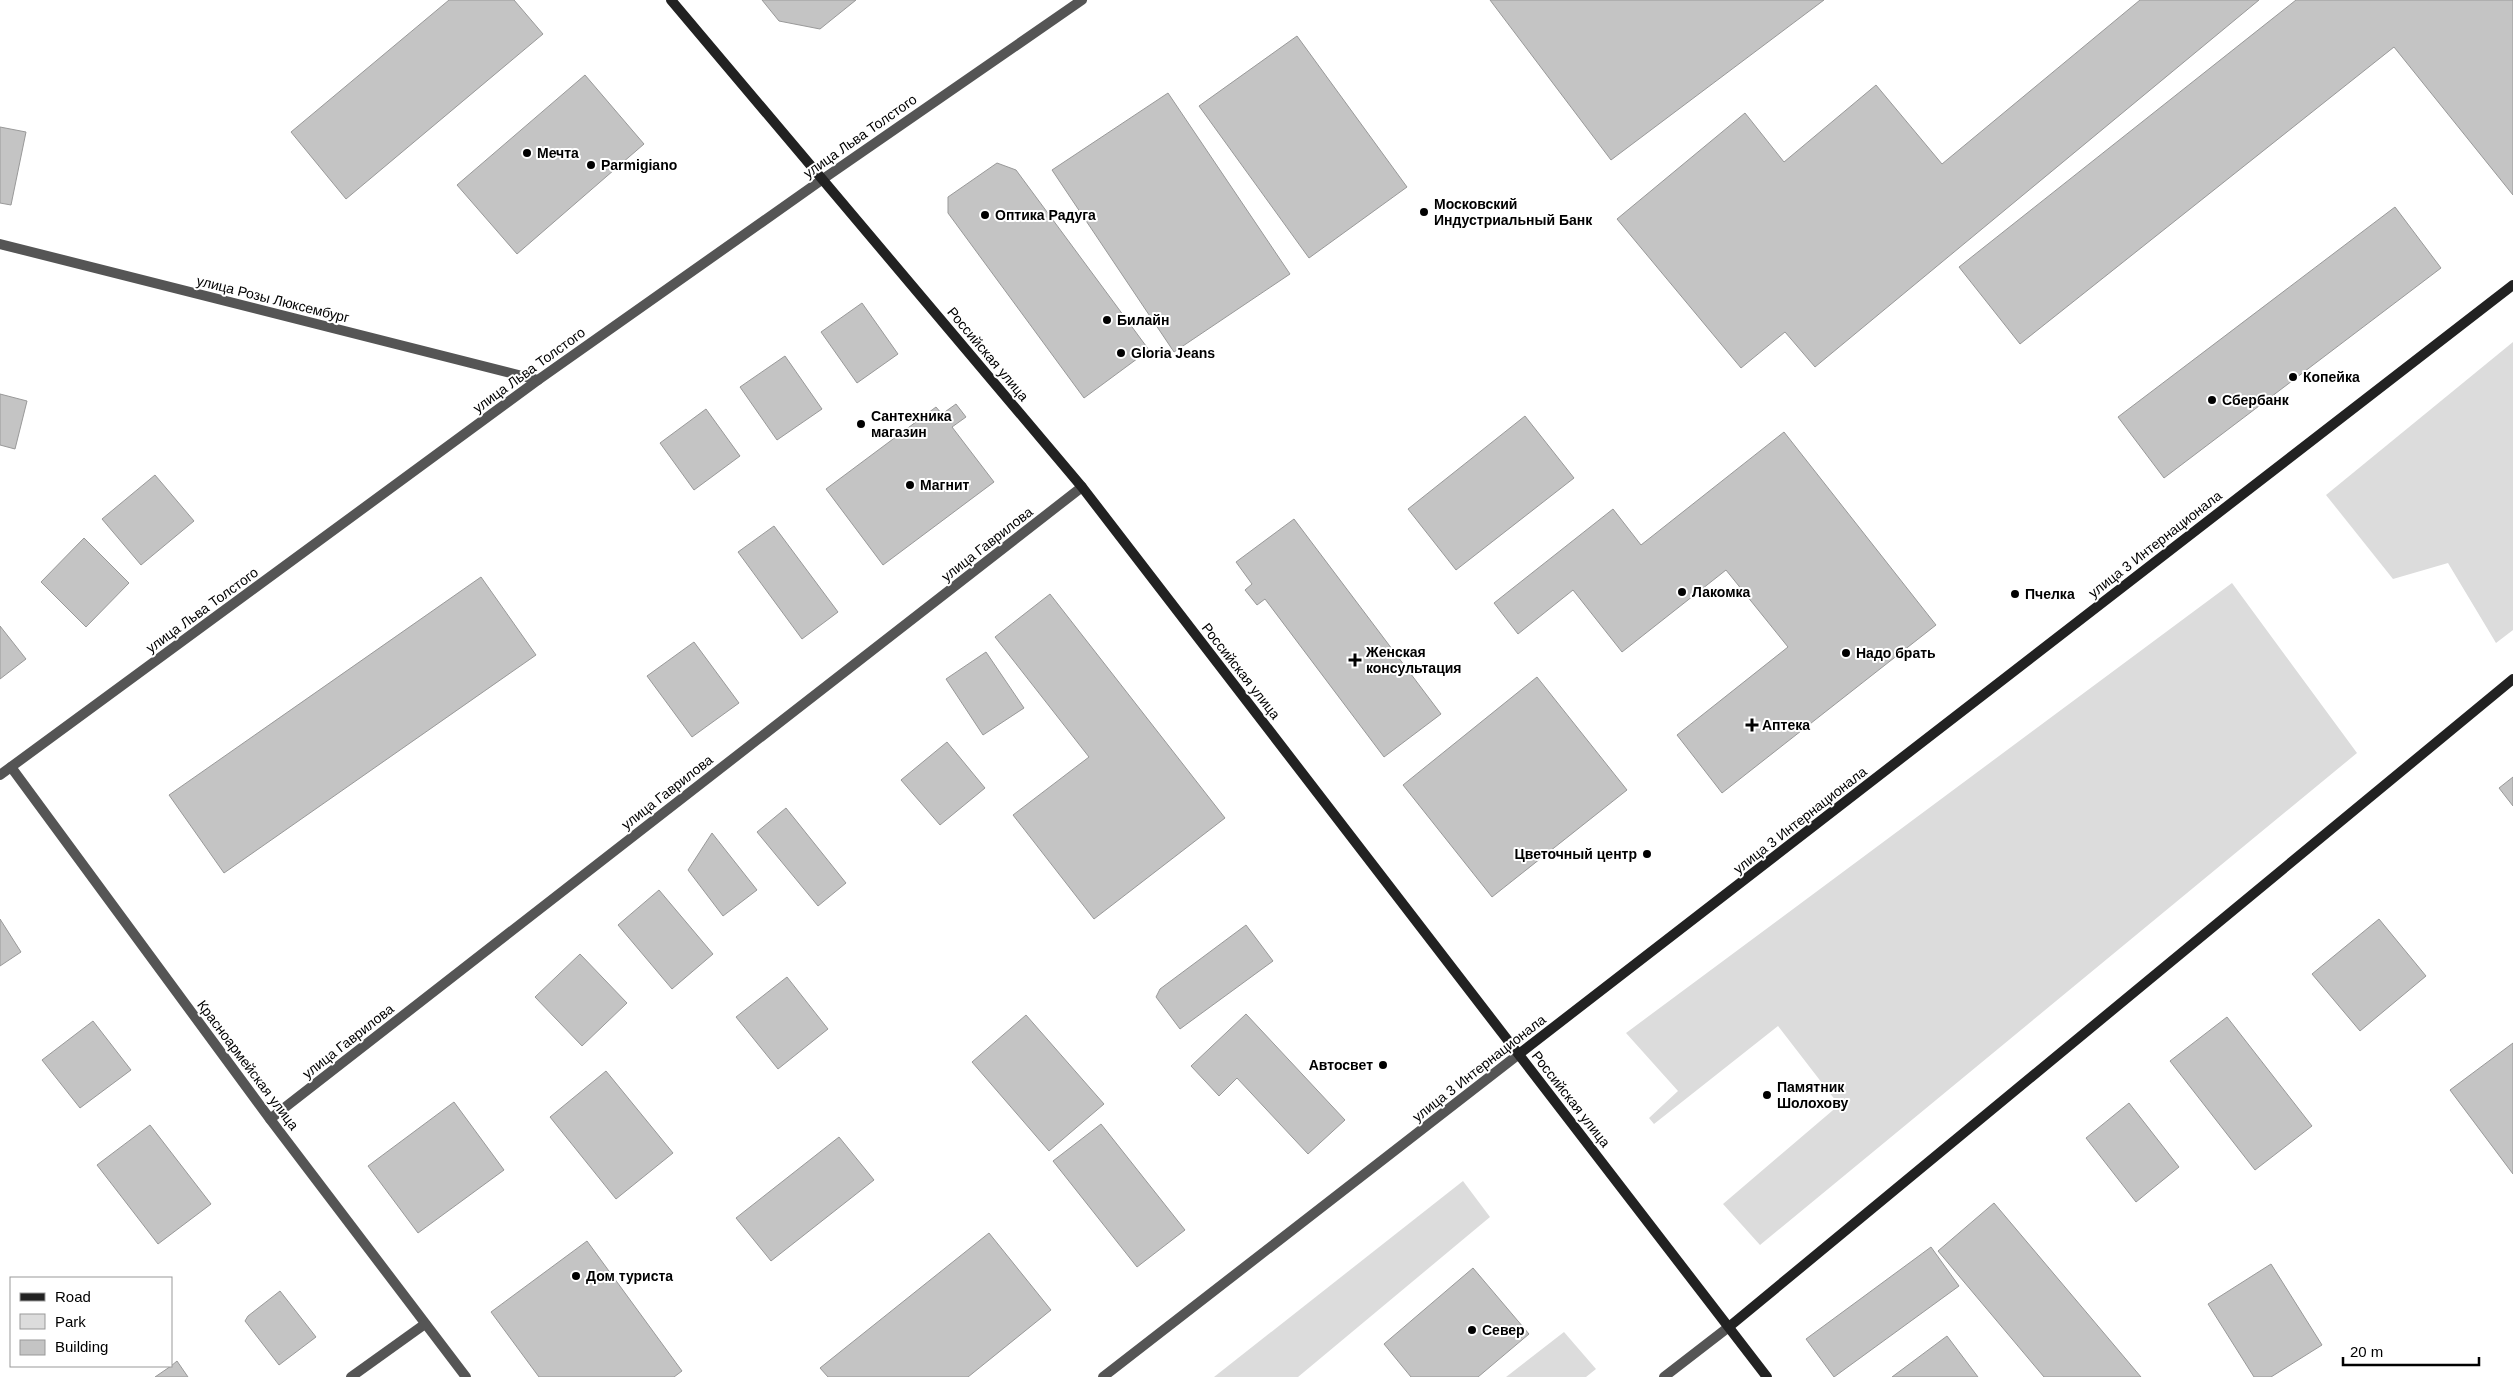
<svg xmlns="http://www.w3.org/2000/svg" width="2513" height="1377" viewBox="0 0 2513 1377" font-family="Arial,sans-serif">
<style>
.green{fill:#dcdcdc}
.building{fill:#c4c4c4;stroke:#999}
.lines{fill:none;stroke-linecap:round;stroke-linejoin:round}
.minor{stroke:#555;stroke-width:10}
.tertiary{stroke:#555;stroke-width:10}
.secondary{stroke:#222;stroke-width:10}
.poi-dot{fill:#000;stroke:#fff;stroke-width:2}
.labels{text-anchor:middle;stroke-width:4;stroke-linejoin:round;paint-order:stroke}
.street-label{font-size:14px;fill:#000;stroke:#fff}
.poi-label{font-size:14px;font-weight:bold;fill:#000;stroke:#fff;text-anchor:start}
</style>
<rect width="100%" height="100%" fill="#fff"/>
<!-- green -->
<g class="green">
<polygon points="2513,342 2513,630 2496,643 2448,563 2393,579 2326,495"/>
<polygon points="2232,583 2357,753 1760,1245 1723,1204 1839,1105 1778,1026 1654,1124 1649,1118 1678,1091 1626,1033"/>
<polygon points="1463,1181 1490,1217 1298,1377 1214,1377"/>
<polygon points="1564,1332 1596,1369 1586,1377 1506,1377"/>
</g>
<!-- building -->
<g class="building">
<polygon points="449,0 514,0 543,34 346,199 291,132"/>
<polygon points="762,0 856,0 820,29 779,21"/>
<polygon points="1490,0 1824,0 1611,160"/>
<polygon points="2140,0 2259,0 1815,367 1785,332 1741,368 1617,219 1745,113 1784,162 1876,85 1942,164"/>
<polygon points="2296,0 2513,0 2513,195 2394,47 2020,344 1959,267"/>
<polygon points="1297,36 1407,187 1309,258 1199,106"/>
<polygon points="585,75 644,144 517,254 457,185"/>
<polygon points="1168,93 1290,274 1174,352 1052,170"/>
<polygon points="0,127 26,132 11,205 0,203"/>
<polygon points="997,163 1016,170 1149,350 1084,398 948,213 948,197"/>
<polygon points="2395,207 2441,268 2164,478 2118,417"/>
<polygon points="862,303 898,354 857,383 821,332"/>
<polygon points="785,356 822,409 777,440 740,387"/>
<polygon points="0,394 27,401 15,449 0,445"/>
<polygon points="956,404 966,417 952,427 994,482 883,565 826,489 936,407 942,414"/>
<polygon points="706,409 740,456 694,490 660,443"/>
<polygon points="1525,416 1574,478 1456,570 1408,509"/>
<polygon points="1784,432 1936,625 1722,793 1677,735 1788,647 1726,570 1622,652 1573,590 1518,634 1494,603 1613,509 1641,545"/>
<polygon points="155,475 194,521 141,565 102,519"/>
<polygon points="1294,519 1441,714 1384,757 1265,599 1257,605 1245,590 1252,584 1236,562"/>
<polygon points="774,526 838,612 802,639 738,552"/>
<polygon points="84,538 129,583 86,627 41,582"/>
<polygon points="481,577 536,655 224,873 169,795"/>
<polygon points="1050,594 1225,818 1094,919 1013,815 1089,757 995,637"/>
<polygon points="0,626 26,659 0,679"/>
<polygon points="694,642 739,703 692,737 647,676"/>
<polygon points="986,652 1024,708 983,735 946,679"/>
<polygon points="1537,677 1627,790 1492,897 1403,785"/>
<polygon points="947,742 985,788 940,825 901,780"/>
<polygon points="2513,777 2513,806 2499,788"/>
<polygon points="786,808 846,883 818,906 757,832"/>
<polygon points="712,833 757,890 723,916 688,870"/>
<polygon points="659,890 713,954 672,989 618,925"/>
<polygon points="0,919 21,952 0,966"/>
<polygon points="2379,919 2426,976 2360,1031 2312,974"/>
<polygon points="1246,925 1273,961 1180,1029 1156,997 1160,989"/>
<polygon points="580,954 627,1003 582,1046 535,997"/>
<polygon points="787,977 828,1029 778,1069 736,1017"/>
<polygon points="1246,1014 1345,1120 1308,1154 1237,1078 1219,1096 1191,1066"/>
<polygon points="1026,1015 1104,1104 1049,1151 972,1062"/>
<polygon points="2227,1017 2312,1126 2255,1170 2170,1061"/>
<polygon points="93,1021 131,1070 80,1108 42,1060"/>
<polygon points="2513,1043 2513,1174 2450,1090"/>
<polygon points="606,1071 673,1153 616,1199 550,1117"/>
<polygon points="454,1102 504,1170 418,1233 368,1166"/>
<polygon points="2129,1103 2179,1167 2136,1202 2086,1138"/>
<polygon points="1101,1124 1185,1230 1137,1267 1053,1161"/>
<polygon points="150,1125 211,1204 158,1244 97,1165"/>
<polygon points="839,1137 874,1180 771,1261 736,1218"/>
<polygon points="1994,1203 2141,1377 2044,1377 1938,1251"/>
<polygon points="989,1233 1051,1310 968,1377 828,1377 820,1368"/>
<polygon points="587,1241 682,1371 674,1377 539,1377 491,1312"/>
<polygon points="1931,1247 1959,1286 1834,1377 1806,1339"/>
<polygon points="2271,1264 2322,1345 2271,1377 2254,1377 2208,1304"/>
<polygon points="1473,1268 1529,1334 1478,1377 1411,1377 1384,1344"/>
<polygon points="280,1291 316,1337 279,1365 245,1321 248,1316"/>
<polygon points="1947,1336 1978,1377 1892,1377"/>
<polygon points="177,1361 188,1377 155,1377 171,1366"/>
</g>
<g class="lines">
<!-- minor -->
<g class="minor">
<polyline points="0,244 538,380"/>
<polyline points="11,767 270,1119 466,1377"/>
<polyline points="270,1119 1082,487"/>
<polyline points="351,1377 425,1324"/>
</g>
<!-- tertiary -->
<g class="tertiary">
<polyline points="0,775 538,380 823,179 1082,0"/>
<polyline points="1103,1377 1519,1054"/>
<polyline points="1664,1377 1730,1326"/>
</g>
<!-- secondary -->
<g class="secondary">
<polyline points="671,0 1082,487 1767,1377"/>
<polyline points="1519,1054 2513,285"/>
<polyline points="1730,1326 2513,679"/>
</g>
</g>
<!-- markers -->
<g class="poi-dot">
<circle cx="527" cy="153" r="5"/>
<circle cx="591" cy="165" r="5"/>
<circle cx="1424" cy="212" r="5"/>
<circle cx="985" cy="215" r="5"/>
<circle cx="1107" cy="320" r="5"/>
<circle cx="1121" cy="353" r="5"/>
<circle cx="2293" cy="377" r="5"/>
<circle cx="2212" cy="400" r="5"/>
<circle cx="861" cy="424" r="5"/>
<circle cx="910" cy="485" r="5"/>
<circle cx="1682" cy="592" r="5"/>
<circle cx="2015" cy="594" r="5"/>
<circle cx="1846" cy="653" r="5"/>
<path d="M1352.5 652.5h5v5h5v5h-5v5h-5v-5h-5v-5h5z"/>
<path d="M1749.5 717.5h5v5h5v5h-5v5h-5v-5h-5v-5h5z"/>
<circle cx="1647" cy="854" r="5"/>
<circle cx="1383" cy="1065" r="5"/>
<circle cx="1767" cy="1095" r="5"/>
<circle cx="576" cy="1276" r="5"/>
<circle cx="1472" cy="1330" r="5"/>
</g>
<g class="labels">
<!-- street labels -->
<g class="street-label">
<text transform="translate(860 136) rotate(-35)" y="5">улица Льва Толстого</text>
<text transform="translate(273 299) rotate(14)" y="5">улица Розы Люксембург</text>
<text transform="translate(988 354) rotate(50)" y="5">Российская улица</text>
<text transform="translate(529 370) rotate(-36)" y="5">улица Льва Толстого</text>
<text transform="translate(987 544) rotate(-38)" y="5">улица Гаврилова</text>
<text transform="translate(2155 544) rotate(-38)" y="5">улица 3 Интернационала</text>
<text transform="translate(202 610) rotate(-36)" y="5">улица Льва Толстого</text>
<text transform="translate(1241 671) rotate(52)" y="5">Российская улица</text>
<text transform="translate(667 792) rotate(-38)" y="5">улица Гаврилова</text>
<text transform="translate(1800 820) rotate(-38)" y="5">улица 3 Интернационала</text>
<text transform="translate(348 1041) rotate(-38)" y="5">улица Гаврилова</text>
<text transform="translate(248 1065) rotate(53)" y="5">Красноармейская улица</text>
<text transform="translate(1479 1068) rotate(-38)" y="5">улица 3 Интернационала</text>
<text transform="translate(1571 1099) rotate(52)" y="5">Российская улица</text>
</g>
<!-- poi labels -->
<g class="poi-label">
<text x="537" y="158">Мечта</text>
<text x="601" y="170">Parmigiano</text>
<text x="1434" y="209">Московский<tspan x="1434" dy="16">Индустриальный Банк</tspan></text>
<text x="995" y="220">Оптика Радуга</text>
<text x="1117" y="325">Билайн</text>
<text x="1131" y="358">Gloria Jeans</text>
<text x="2303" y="382">Копейка</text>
<text x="2222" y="405">Сбербанк</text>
<text x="871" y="421">Сантехника<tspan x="871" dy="16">магазин</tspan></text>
<text x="920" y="490">Магнит</text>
<text x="1692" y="597">Лакомка</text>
<text x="2025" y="599">Пчелка</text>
<text x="1366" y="657">Женская<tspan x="1366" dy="16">консультация</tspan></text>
<text x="1856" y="658">Надо брать</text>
<text x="1762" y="730">Аптека</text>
<text x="1637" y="859" text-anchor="end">Цветочный центр</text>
<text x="1373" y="1070" text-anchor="end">Автосвет</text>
<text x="1777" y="1092">Памятник<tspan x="1777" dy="16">Шолохову</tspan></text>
<text x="586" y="1281">Дом туриста</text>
<text x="1482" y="1335">Север</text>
</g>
</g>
<!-- legend -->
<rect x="10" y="1277" width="162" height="90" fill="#ffffff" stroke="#999999"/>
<rect x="20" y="1293" width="25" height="8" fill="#222222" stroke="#999999"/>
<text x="55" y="1302" font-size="15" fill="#000000">Road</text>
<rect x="20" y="1314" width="25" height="15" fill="#dcdcdc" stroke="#999999"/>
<text x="55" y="1327" font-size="15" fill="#000000">Park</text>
<rect x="20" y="1340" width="25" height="15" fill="#c4c4c4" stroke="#999999"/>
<text x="55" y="1352" font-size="15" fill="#000000">Building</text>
<!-- scale -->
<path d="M2343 1357v8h136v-8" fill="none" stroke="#000000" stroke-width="2.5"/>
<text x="2350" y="1357" font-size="15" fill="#000000" stroke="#ffffff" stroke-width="4" paint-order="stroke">20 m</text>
</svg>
